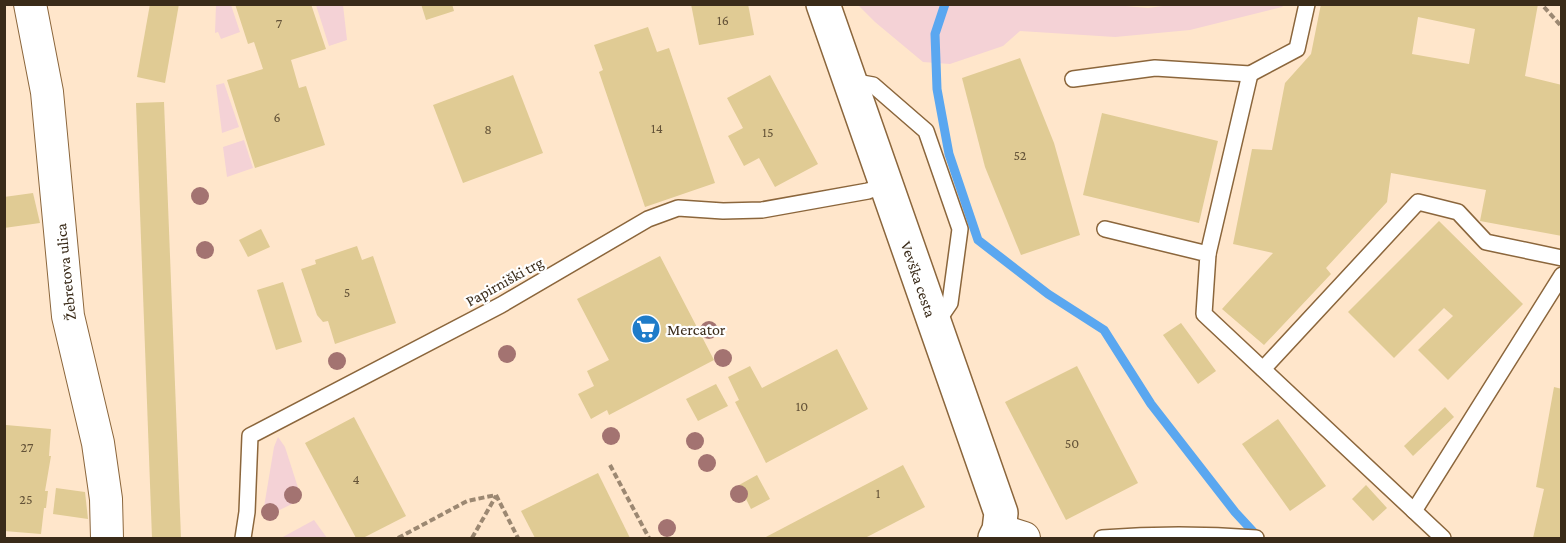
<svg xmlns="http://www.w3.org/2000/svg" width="1566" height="543" viewBox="0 0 1566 543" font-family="'Crimson Pro',serif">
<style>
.green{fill:#f4d2d6}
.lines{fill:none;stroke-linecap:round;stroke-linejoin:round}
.stream{stroke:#5aa7f0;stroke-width:9}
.building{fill:#e0cb94;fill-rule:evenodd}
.service-casing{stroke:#8b663c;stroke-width:18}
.minor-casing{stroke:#8b663c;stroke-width:34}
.tertiary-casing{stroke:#8b663c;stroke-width:36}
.path{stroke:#9c8872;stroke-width:4;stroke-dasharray:6 3;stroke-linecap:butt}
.service{stroke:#fff;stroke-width:15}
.minor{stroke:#fff;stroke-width:32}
.tertiary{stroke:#fff;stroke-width:33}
.tree{fill:#a37371}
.labels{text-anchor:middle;stroke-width:4.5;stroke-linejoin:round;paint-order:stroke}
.number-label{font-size:14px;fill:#645338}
.street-label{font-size:16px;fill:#3a2b19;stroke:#fff}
.poi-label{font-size:16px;fill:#3a2b19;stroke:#fff;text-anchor:start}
</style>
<rect width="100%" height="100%" fill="#ffe6cb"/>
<!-- green -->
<g class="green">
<polygon points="216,5 231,5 240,32 221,39 218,32 215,33"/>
<polygon points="316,5 343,5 347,40 329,46"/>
<polygon points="1114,5 1148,8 1178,4 1284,5 1282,7 1190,30 1115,37 1020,31 1003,46 950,64 923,62 875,22 858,5"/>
<polygon points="224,83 239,127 222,133 216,85"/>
<polygon points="244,140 253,168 227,177 223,147"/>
<polygon points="278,437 285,447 301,497 292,504 265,517 263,513 274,447"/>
<polygon points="314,520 327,538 281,538"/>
</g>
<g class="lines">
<!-- stream -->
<polyline class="stream" points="945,4 935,34 937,89 949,154 978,240 1048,294 1104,330 1151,404 1235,512 1259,538"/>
</g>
<!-- building -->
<g class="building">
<polygon points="150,4 179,4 165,83 137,77"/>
<polygon points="235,4 311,4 326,49 291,60 299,88 306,86 325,145 255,168 227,80 263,69 254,42 248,44"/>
<polygon points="421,4 452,4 454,11 426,20"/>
<polygon points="691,4 748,4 754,35 699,45"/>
<path d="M1321 4H1538L1525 76 1562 85V236L1480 221 1486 190 1391 173 1387 202 1326 268 1331 274 1264 345 1222 309 1273 253 1233 244 1252 149 1272 150 1285 83 1311 54ZM1418 17 1475 29 1469 64 1412 54Z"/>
<polygon points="648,27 657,52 669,48 715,183 645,207 599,72 603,70 594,45"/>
<polygon points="1020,58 1054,143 1080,235 1021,255 985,167 962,78"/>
<polygon points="513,75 543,153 463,183 433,105"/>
<polygon points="770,75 818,164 775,187 759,158 744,166 728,136 743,128 727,98"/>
<polygon points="164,102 181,538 152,538 136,103"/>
<polygon points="1102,113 1218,141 1199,223 1083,195"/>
<polygon points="33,193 40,223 4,228 4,197"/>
<polygon points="1439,221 1523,304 1448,380 1418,350 1453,316 1444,308 1394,358 1348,312"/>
<polygon points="261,229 270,247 248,257 239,240"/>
<polygon points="357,246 362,260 373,256 396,323 335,344 328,321 323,322 317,315 301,269 316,264 315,260"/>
<polygon points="660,256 714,360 609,415 607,410 591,419 578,394 594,386 587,371 609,360 577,299"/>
<polygon points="283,282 302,342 276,350 257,290"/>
<polygon points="1181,323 1216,371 1198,384 1163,335"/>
<polygon points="837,349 868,409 766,463 735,402 739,400 728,377 750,366 762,388"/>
<polygon points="1077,366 1138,483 1066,520 1005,402"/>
<polygon points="716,384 728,406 698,421 686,399"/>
<polygon points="1554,387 1562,389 1562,538 1533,538 1544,489 1536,487"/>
<polygon points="1445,407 1454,417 1413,456 1404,446"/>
<polygon points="354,417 406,516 363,538 356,538 305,443"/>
<polygon points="1278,419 1326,486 1290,511 1242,444"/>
<polygon points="6,425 51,429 49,456 51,456 45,491 48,491 46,508 44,508 41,534 4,531"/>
<polygon points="903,465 925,507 865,538 764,538"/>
<polygon points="598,473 630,538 535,538 521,511"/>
<polygon points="757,475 770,499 751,509 739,485"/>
<polygon points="1366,485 1387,508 1373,521 1352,499"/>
<polygon points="56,488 85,492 88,519 53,514"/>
</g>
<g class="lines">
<!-- service casing -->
<g class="service-casing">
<g id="service">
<polyline points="1073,79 1155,68 1250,74 1297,49 1307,4"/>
<polyline points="851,81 873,85 926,131 960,229 950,303 935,325"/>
<polyline points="1105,229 1208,254 1204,314 1443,538"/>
<polyline points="1208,254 1250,74"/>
<polyline points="1263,369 1418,202 1458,212 1486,242 1562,258"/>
<polyline points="1414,511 1562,275"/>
<polyline points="243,538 247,512 250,436 501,305 648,219 678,208 723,211 762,210 868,191 887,184"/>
<path d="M1102 538C1154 534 1204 534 1256 538"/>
</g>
</g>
<!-- minor casing -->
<g class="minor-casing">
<g id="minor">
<polyline points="30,4 47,92 68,316 98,443 106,499 107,538"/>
<polyline points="999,530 1024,538"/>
</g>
</g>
<!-- tertiary casing -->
<g class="tertiary-casing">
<polyline id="tertiary" points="823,4 1001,513 999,530 995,538"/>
</g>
<!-- path -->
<g class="path">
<polyline points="1544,7 1562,27"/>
<polyline points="610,465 649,538"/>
<polyline points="496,495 518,538"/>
<polyline points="398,538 467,501 496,495"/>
<polyline points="472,538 496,496"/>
</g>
<!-- service -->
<use href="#service" class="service"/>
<!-- minor -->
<use href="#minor" class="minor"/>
<!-- tertiary -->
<use href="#tertiary" class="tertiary"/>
</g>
<!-- trees -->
<g class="tree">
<circle cx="200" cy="196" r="9"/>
<circle cx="205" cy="250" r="9"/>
<circle cx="709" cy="330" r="9"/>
<circle cx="507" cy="354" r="9"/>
<circle cx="723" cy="358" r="9"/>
<circle cx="337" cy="361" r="9"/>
<circle cx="611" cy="436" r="9"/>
<circle cx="695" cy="441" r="9"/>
<circle cx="707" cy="463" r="9"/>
<circle cx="739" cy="494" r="9"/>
<circle cx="293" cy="495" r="9"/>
<circle cx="270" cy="512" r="9"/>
<circle cx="667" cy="528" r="9"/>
</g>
<!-- icons -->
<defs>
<g id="supermarket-disc" transform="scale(1.5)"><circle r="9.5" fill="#1f7cc9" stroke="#fff"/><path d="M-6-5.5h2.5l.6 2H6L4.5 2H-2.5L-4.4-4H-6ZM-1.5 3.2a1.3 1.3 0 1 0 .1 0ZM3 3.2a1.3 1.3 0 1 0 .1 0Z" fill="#fff"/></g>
</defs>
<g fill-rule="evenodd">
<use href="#supermarket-disc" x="646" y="329"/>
</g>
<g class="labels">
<!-- number labels -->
<g class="number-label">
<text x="723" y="25">16</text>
<text x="279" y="28">7</text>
<text x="277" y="122">6</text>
<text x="657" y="133">14</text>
<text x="488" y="134">8</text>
<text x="768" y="137">15</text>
<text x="1020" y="160">52</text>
<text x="347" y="297">5</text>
<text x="802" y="411">10</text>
<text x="1072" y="448">50</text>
<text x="27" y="452">27</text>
<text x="356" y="484">4</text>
<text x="878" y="498">1</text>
<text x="26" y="504">25</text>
</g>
<!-- street labels -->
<g class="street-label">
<text transform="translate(65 272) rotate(-96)" y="6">Žebretova ulica</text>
<text transform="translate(919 279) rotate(71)" y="6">Vevška cesta</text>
<text transform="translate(504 281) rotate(-29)" y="6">Papirniški trg</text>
</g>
<!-- poi labels -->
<g class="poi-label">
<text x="667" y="335">Mercator</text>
</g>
</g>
<!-- border -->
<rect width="1566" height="543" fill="none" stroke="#3a2b19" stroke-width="12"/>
</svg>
